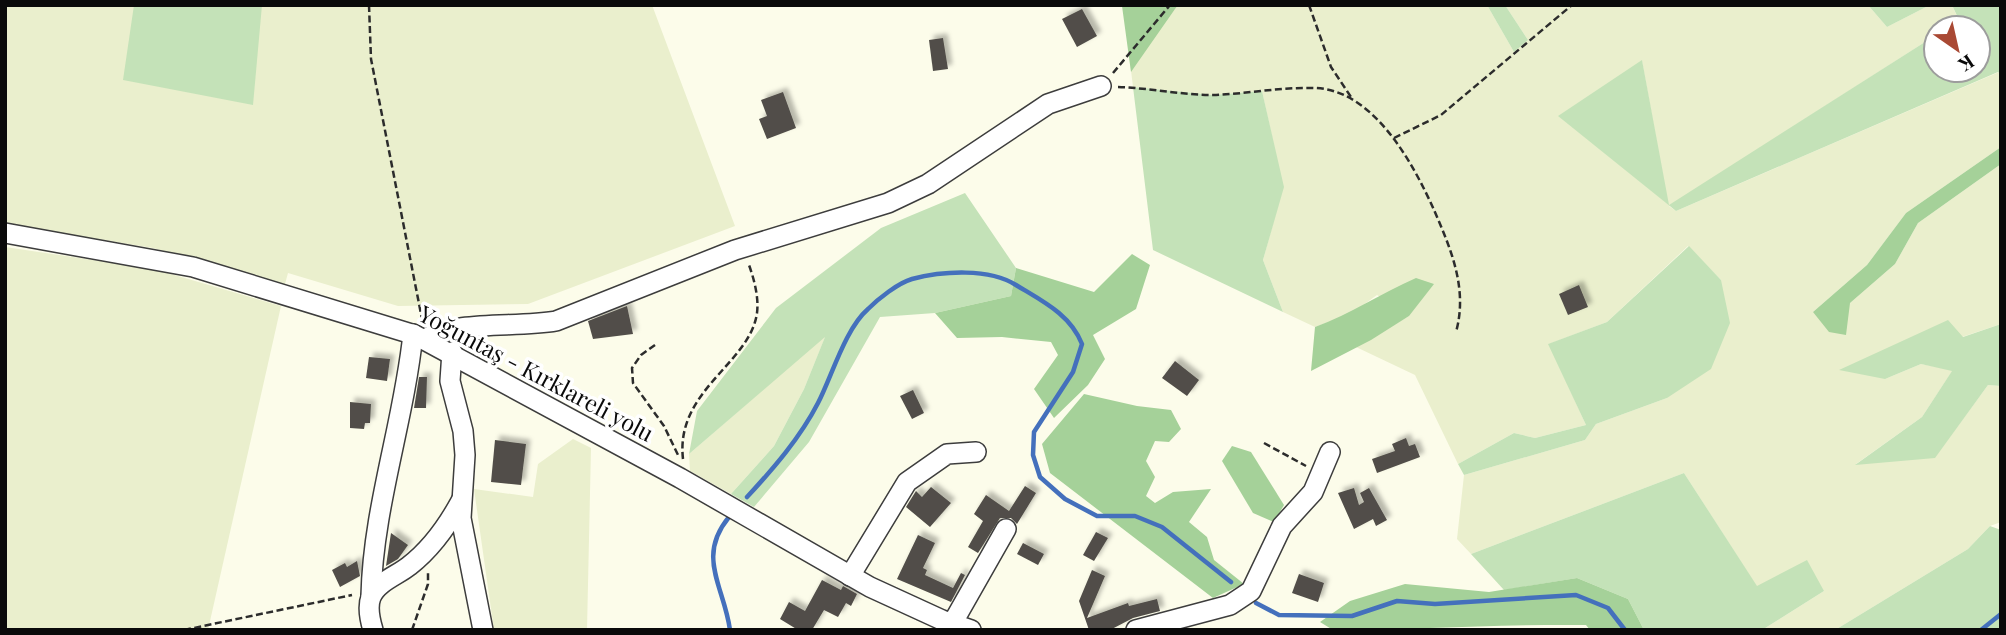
<svg xmlns="http://www.w3.org/2000/svg" width="2006" height="635" viewBox="0 0 2006 635" font-family="'Playfair Display',serif">
<style>
.farmland{fill:#eaefcd;fill-rule:evenodd}
.green{fill:#c4e2b8}
.forest{fill:#a5d199}
.lines{fill:none;stroke-linecap:round;stroke-linejoin:round}
.stream{stroke:#4470bc;stroke-width:4.5}
.building{fill:#514e48;filter:url(#shadow)}
.minor-casing{stroke:#3d3d3d;stroke-width:22}
.path{stroke:#2c2c2c;stroke-width:2.5;stroke-dasharray:7 3.5;stroke-linecap:butt}
.minor{stroke:#fff;stroke-width:19}
.labels{text-anchor:middle;stroke-width:7;stroke-linejoin:round;paint-order:stroke}
.street-label{font-size:23px;fill:#0a0a0a;stroke:#fff}
</style>
<defs>
<filter id="shadow"><feDropShadow dx="4.5" dy="-4.5" stdDeviation="2" flood-color="#0004"/></filter>
</defs>
<rect width="100%" height="100%" fill="#fcfcea"/>
<!-- farmland -->
<g class="farmland">
<polygon points="5,5 652,5 735,226 528,304 398,306 288,273 285,284 153,248 5,224"/>
<path d="M1123 5H1487L1514 52 1528 40 1505 5H1868L1887 27 1930 5H1952L1959 21 1947 28H1936V35L1669 206 1676 211 1999 72 2001 147 1906 213 1867 265 1813 312 1850 303 1895 264 1918 223 2001 164V324L1962 337 1885 379 1921 364 1953 370 1922 417 1856 464 1935 457 1988 385 2001 386V522L1990 526 1968 549 1835 630H1762L1824 591 1757 587 1684 473 1471 554 1457 539 1464 475 1585 440 1596 424 1667 398 1721 280 1688 246 1607 322 1549 344 1586 425 1535 438 1514 433 1458 464 1415 375 1356 347 1409 316 1377 295 1351 314 1315 327 1283 312 1263 260 1283 187 1262 91 1213 95 1133 87ZM1642 61 1668 204 1559 116Z"/>
<polygon points="5,247 154,269 281,306 208,630 5,630"/>
<polygon points="826,335 804,389 774,446 731,494 690,471 689,454"/>
<polygon points="573,439 591,448 587,630 494,630 474,489 533,497 538,464"/>
</g>
<!-- green -->
<g class="green">
<polygon points="134,5 262,5 253,105 123,80"/>
<polygon points="1487,5 1505,5 1528,40 1514,52"/>
<polygon points="1868,5 1930,5 1887,27"/>
<polygon points="1952,5 2001,5 2001,74 1998,72 1676,211 1558,116 1642,60 1669,205 1936,35 1936,70 1978,70 1978,28 1947,28 1959,20"/>
<polygon points="1133,87 1213,95 1262,91 1284,187 1263,260 1283,312 1153,250"/>
<polygon points="965,193 1016,268 1011,296 935,313 880,317 809,442 754,507 731,494 774,446 804,389 825,337 689,454 697,411 776,308 881,228"/>
<polygon points="1689,246 1721,280 1730,323 1711,369 1667,398 1596,424 1585,440 1464,475 1458,464 1514,433 1535,438 1586,425 1548,344 1607,322"/>
<polygon points="1948,320 1963,337 2001,324 2001,386 1988,385 1935,458 1855,465 1922,417 1952,371 1921,364 1885,379 1839,370"/>
<polygon points="1684,473 1757,586 1807,560 1824,591 1762,630 1644,630 1628,599 1577,578 1504,590 1471,554"/>
<polygon points="1990,526 2001,530 2001,630 1835,630 1968,549"/>
</g>
<!-- forest -->
<g class="forest">
<polygon points="1178,5 1175,9 1131,72 1122,6"/>
<polygon points="2001,147 2001,164 1918,223 1895,264 1850,303 1846,335 1829,332 1813,312 1867,265 1906,213"/>
<polygon points="1132,254 1150,265 1136,309 1093,335 1105,359 1088,385 1054,418 1034,389 1058,355 1051,342 1002,337 957,338 935,313 1011,296 1016,268 1094,292"/>
<path d="M1416 278 1434 284 1409 316 1371 340 1311 371 1315 327C1351 314 1381 293 1416 278Z"/>
<polygon points="1084,394 1137,406 1171,410 1181,429 1169,442 1155,441 1146,461 1155,477 1146,496 1155,503 1173,492 1211,489 1189,522 1207,537 1214,560 1244,584 1213,598 1050,473 1042,444"/>
<polygon points="1232,446 1251,452 1284,505 1274,522 1253,513 1222,461"/>
<path d="M1577 578 1628 599 1644 630H1590L1586 625C1502 624 1418 630 1333 630L1320 622 1350 601 1405 584 1489 592Z"/>
</g>
<g class="lines">
<!-- stream -->
<g class="stream">
<path d="M747 497C773 469 800 438 818 403 832 376 845 329 868 309 878 299 898 283 912 279 943 271 989 268 1016 285 1042 301 1070 314 1082 344L1073 372 1034 432 1033 455 1040 477 1065 499 1097 516H1135L1162 527 1231 582"/>
<path d="M729 517C696 557 724 586 730 630"/>
<polyline points="1256,603 1279,615 1352,616 1397,601 1435,604 1576,595 1608,608 1625,630"/>
<polyline points="1981,630 2001,614"/>
</g>
</g>
<!-- building -->
<g class="building">
<polygon points="1082,9 1097,36 1077,47 1062,19"/>
<polygon points="943,38 948,69 933,71 929,40"/>
<polygon points="783,92 796,128 767,139 759,119 767,116 761,100"/>
<polygon points="1579,285 1588,307 1568,315 1559,294"/>
<polygon points="627,306 633,334 593,339 588,321"/>
<polygon points="369,357 390,359 387,381 366,378"/>
<polygon points="1175,361 1199,380 1187,396 1162,378"/>
<polygon points="419,377 427,377 426,408 414,408"/>
<polygon points="913,390 924,413 912,419 900,396"/>
<polygon points="350,402 371,404 370,423 365,423 364,429 350,428"/>
<polygon points="1406,438 1409,446 1415,444 1420,457 1377,473 1372,459 1395,451 1392,444"/>
<polygon points="495,440 526,444 521,485 491,482"/>
<polygon points="1025,486 1036,493 1017,524 1011,518 1000,518 978,553 968,547 983,521 974,514 986,495 1009,511"/>
<polygon points="931,487 951,503 930,527 906,507 916,491 922,497"/>
<polygon points="1354,488 1359,505 1364,502 1360,493 1369,488 1387,520 1376,526 1373,519 1354,529 1338,493"/>
<polygon points="1096,532 1108,538 1094,561 1083,555"/>
<polygon points="391,533 408,545 398,559 386,566"/>
<polygon points="918,535 935,543 923,568 927,570 925,575 953,588 961,573 965,575 951,602 897,579"/>
<polygon points="1023,543 1044,554 1038,565 1017,554"/>
<polygon points="357,561 360,576 340,587 332,570 345,563 347,567"/>
<polygon points="1092,570 1105,576 1087,618 1128,603 1129,606 1157,599 1160,611 1133,618 1110,630 1089,630 1079,601"/>
<polygon points="1299,574 1324,583 1318,602 1292,593"/>
<polygon points="822,580 841,590 843,586 857,594 851,606 846,603 838,617 824,610 812,630 798,630 780,619 789,602 805,611"/>
</g>
<g class="lines">
<!-- minor casing -->
<g class="minor-casing">
<g id="minor">
<polyline points="5,233 193,267 415,335 680,478 870,587 942,620 971,630"/>
<path d="M425 339C456 320 516 328 556 321L735 250 888 203 928 184 1048 104 1101 86"/>
<polyline points="452,352 450,381 463,431 465,455 461,518 483,630"/>
<polyline points="850,576 907,482 947,454 976,452"/>
<path d="M371 596C373 507 404 422 413 334"/>
<polyline points="952,624 1006,529"/>
<path d="M373 630C370 620 367 607 371 597 377 582 398 575 409 566 431 549 448 525 461 501"/>
<polyline points="1136,630 1230,605 1251,591 1282,526 1313,492 1330,452"/>
</g>
</g>
<!-- path -->
<g class="path">
<polyline points="369,5 371,59 422,319"/>
<polyline points="1309,5 1331,67 1351,97"/>
<polyline points="1113,73 1170,5"/>
<path d="M1118 87C1150 88 1181 95 1213 95 1246 94 1280 87 1314 88 1373 89 1413 163 1434 210 1451 249 1468 289 1456 332"/>
<polyline points="1394,138 1441,115 1572,5"/>
<polyline points="655,345 641,355 632,368 633,383 664,426 679,457"/>
<polyline points="1264,443 1306,466"/>
<path d="M683 459C675 390 750 364 757 313 759 297 754 279 749 265"/>
<polyline points="184,630 352,595"/>
<polyline points="412,630 428,584 428,572"/>
</g>
<!-- minor -->
<use href="#minor" class="minor"/>
</g>
<g class="labels">
<!-- street labels -->
<g class="street-label">
<text transform="translate(536 374) rotate(28)" y="8">Yoğuntaş - Kırklareli yolu</text>
</g>
</g>
<!-- border -->
<rect width="2006" height="635" fill="none" stroke="#0a0a0a" stroke-width="14"/>
<!-- north arrow -->
<g transform="translate(1957 49) rotate(146)"><circle r="33" fill="#ffffff" stroke="#9d9d9d" stroke-width="2"/>
<path d="M0-5L12 26L0 18L-12 26Z" fill="#a94934"/>
<text y="-10" font-size="19" font-weight="bold" text-anchor="middle" fill="#0a0a0a">K</text>
</g>
</svg>
